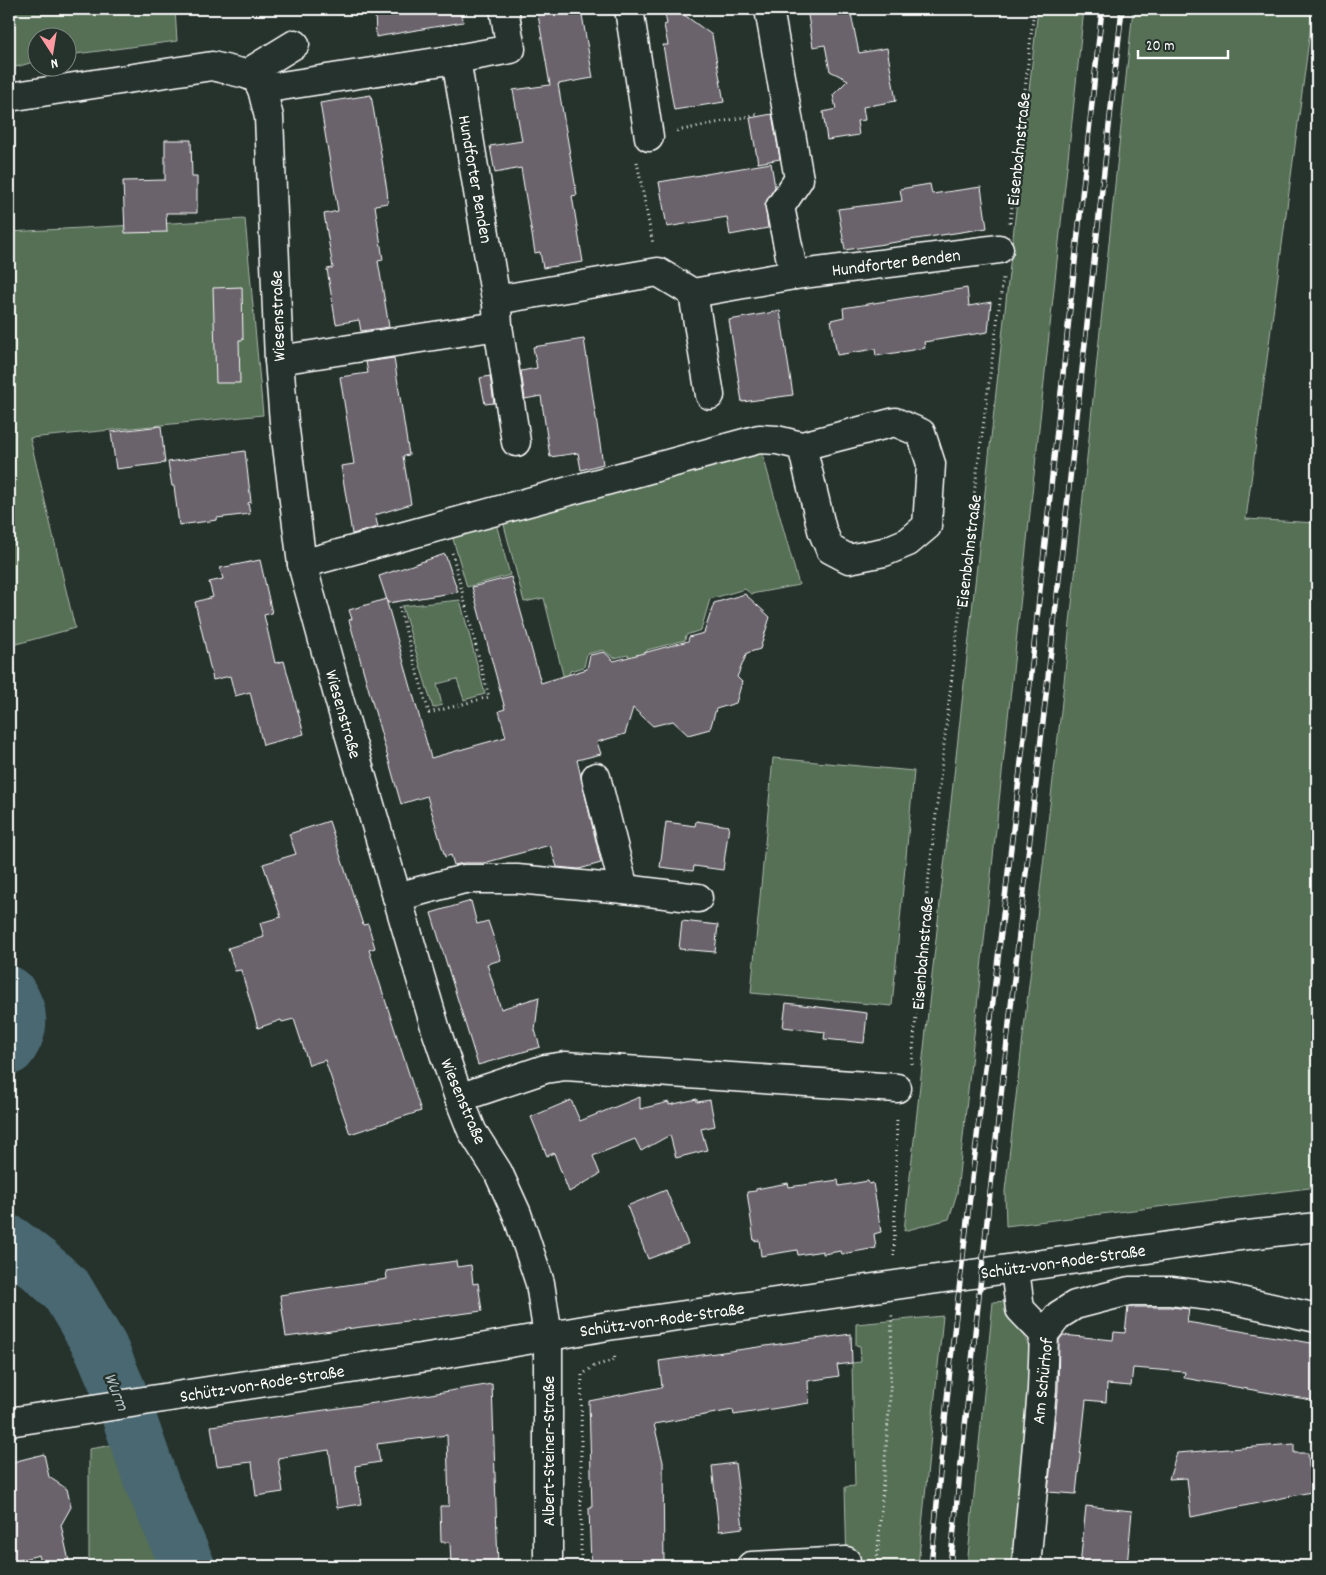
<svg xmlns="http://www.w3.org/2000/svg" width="1326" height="1575" viewBox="0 0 1326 1575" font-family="Dekko,sans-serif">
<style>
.green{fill:#556f55;stroke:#aab7aa}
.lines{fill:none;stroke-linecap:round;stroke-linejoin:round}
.river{stroke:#4a6871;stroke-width:54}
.building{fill:#6a636c;stroke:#fff}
.minor-casing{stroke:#fff;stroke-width:31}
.major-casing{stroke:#fff;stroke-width:31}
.path{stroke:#fff;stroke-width:3;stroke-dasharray:1 4;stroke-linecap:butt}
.minor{stroke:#26332d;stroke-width:28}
.major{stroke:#26332d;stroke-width:28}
.rail-casing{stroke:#fff;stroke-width:5.5}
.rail{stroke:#26332d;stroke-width:4;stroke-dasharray:11;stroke-linecap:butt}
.labels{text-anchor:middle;stroke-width:4.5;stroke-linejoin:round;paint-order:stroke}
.street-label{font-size:18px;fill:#fff;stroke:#26332d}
.water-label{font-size:19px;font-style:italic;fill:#aebbbf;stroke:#26332d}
</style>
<rect width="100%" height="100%" fill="#26332d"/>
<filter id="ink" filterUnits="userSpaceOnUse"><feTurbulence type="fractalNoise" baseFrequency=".02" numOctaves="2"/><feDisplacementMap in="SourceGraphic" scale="10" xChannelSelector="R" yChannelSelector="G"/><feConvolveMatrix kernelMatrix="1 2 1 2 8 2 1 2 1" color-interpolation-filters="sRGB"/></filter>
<g filter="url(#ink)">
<!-- green -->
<g class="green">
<polygon points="9,9 175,9 177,41 68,55 68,38 38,38 37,61 9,69"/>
<polygon points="1038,9 1084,9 957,1193 949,1219 904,1231"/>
<polygon points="1133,9 1313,9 1246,519 1317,523 1317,1187 1006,1226 1005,1191 1061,711"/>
<polygon points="245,219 263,415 30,438 75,628 9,646 9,232"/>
<polygon points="762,452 799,585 751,594 745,589 710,599 701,630 686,635 685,640 647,650 644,664 638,665 628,655 614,658 603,650 587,654 584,667 570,671 566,687 544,598 524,602 503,521"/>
<polygon points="494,516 510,575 467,587 453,539 468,523"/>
<polygon points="460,600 485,694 464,700 457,679 437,684 442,705 433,708 402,606"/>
<polygon points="773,758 914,771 892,1006 751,993"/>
<polygon points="1008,1301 1030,1349 1033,1394 1014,1566 967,1566 993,1302"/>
<polygon points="943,1316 918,1566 847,1566 845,1487 855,1486 852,1363 861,1362 860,1346 856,1345 856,1324"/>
<polygon points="162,1437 191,1517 208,1552 210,1566 89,1566 89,1449"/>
</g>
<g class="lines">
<!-- river -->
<g class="river">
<path d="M9 993C22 1012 23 1029 9 1048"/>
<polyline points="9,1242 39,1265 66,1289 101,1348 121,1395 153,1486 188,1566"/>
</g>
</g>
<!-- building -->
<g class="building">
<polygon points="375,9 462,9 463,22 376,37"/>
<polygon points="537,9 581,9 593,78 558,84 577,195 572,196 583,262 543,268 540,252 535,253 521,168 495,173 490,146 522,141 513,90 550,85"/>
<polygon points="664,9 676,9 712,35 724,102 674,110 663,45 668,45 664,25 667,24"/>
<polygon points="807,9 850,9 859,53 887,48 896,101 863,107 865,120 857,121 859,135 827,140 823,112 836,109 833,95 848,80 830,71 825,45 813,47"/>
<polygon points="371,95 387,190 388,203 375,205 383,260 378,261 389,327 361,331 359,320 336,324 327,269 333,268 324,214 338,211 320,103"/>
<polygon points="772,114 780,159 758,163 750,118"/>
<polygon points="165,140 191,140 192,177 197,177 197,213 166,213 167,232 125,233 123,181 165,180"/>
<polygon points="771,163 775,187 765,204 768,228 730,235 727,217 667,227 659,182"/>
<polygon points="930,184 932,194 981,187 987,228 845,250 838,209 902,201 900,189"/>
<polygon points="242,287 243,340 239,340 240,383 216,383 213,288"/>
<polygon points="967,288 969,306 991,302 988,332 924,342 925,348 876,356 875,349 837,355 831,320 844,317 843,308"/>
<polygon points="780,311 793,395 742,402 729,320"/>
<polygon points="584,339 603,464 581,470 578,453 550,457 541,396 525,399 521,371 537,368 533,347"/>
<polygon points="394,358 409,455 403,456 411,504 375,515 378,527 352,534 341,466 354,464 340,377 368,373 366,362"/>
<polygon points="490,376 494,403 485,404 480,378"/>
<polygon points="161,426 165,463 116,469 111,432"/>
<polygon points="245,451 251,502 248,503 250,514 217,518 217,520 179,525 174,486 172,486 168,462"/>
<polygon points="445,554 458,592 388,603 379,576"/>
<polygon points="260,560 272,613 264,615 275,663 284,661 304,734 263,745 250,692 235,696 230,676 213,680 195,602 213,597 209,582 223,579 220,568"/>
<polygon points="511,577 541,683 587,669 590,655 604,652 614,661 688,641 689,637 704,633 714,603 745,594 770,617 760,649 747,653 737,677 742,682 736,703 716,709 710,729 688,735 673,721 653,726 633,708 625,734 597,742 601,754 577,760 601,863 579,869 557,867 550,845 484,863 464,863 454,865 451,855 445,857 427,796 401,804 349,620 352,619 349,610 386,599 431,758 506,737 499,711 505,709 472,587"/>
<polygon points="329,821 363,925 368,924 375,948 369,950 421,1111 350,1134 325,1060 309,1065 294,1019 282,1022 281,1020 258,1028 241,970 235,971 228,948 264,937 260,923 281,917 263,864 296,854 289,834"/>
<polygon points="696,821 729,826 723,870 694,866 693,871 660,867 666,822 695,826"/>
<polygon points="471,901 477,924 488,921 501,960 487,964 501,1009 539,997 535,1030 540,1047 478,1065 431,913"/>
<polygon points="682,921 718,925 715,952 679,949"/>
<polygon points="786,1003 867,1013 864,1043 824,1039 825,1032 783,1027"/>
<polygon points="640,1097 640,1109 669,1102 669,1105 697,1099 697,1102 710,1100 715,1126 701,1129 707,1150 676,1158 670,1135 641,1151 635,1139 593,1156 600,1174 569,1192 554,1153 547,1156 531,1117 571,1100 580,1121"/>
<polygon points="838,1180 839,1186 868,1181 869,1184 873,1183 881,1232 874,1234 876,1248 842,1254 841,1251 823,1254 823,1251 798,1255 797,1250 761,1256 759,1240 754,1241 747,1192 756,1191 756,1189 788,1183 789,1187"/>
<polygon points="666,1190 688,1244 648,1259 627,1206"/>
<polygon points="456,1261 457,1267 471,1265 473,1284 478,1283 482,1311 286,1337 280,1295 387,1279 386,1271"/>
<polygon points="1128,1307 1170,1307 1189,1309 1187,1322 1317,1344 1317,1401 1184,1378 1185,1372 1133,1368 1131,1386 1107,1384 1106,1402 1086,1400 1076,1494 1048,1492 1058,1391 1059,1340 1063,1335 1113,1340 1114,1332 1125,1333"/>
<polygon points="851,1334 852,1363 837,1365 839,1376 808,1381 809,1403 734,1415 733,1410 654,1424 663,1462 664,1566 591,1566 589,1508 592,1508 589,1401 662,1387 659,1361"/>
<polygon points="492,1384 498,1566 451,1566 450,1542 441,1542 440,1506 449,1506 447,1435 377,1444 380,1462 355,1466 361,1504 337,1508 329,1450 278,1458 283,1492 256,1496 252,1462 217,1466 211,1426 382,1402"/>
<polygon points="1294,1444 1294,1453 1308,1453 1311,1492 1191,1517 1187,1478 1169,1479 1177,1453"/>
<polygon points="44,1454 49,1477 67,1489 71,1507 61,1525 70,1566 42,1566 39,1555 9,1563 9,1463"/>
<polygon points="735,1463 743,1528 719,1531 712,1466"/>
<polygon points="1086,1506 1132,1511 1127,1566 1080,1566"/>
</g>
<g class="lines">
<!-- minor casing -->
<g class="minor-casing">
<g id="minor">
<polyline points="629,9 649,137"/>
<polyline points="769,9 799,179 780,207 794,275"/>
<polyline points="456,59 496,300 658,272 693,293 794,275 999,249"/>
<polyline points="246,74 295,44"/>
<polyline points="262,89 456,59 511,49 504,9"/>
<polyline points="9,97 212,66 246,74 256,78 262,89 269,117 279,360 284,422 302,564 339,699 436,1030 459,1098 472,1131 498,1172 517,1214 540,1283 548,1336 548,1566"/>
<polyline points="693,293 710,395"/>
<polyline points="497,309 498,326 516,442"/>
<polyline points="279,360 498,326"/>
<polyline points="302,564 759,439 777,440 802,446 822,530 830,549 849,559 884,552 908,542 927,526 931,464 921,433 895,422 802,446"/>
<polyline points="596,777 624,889"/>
<polyline points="397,897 464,879 517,879 624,889 698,898"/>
<polyline points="459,1098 545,1069 565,1066 897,1088"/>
<polyline points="1015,1269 1020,1309 1044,1334"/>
<polyline points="751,1566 846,1561"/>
<polyline points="1026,1566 1042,1390 1044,1334 1059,1315 1075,1305 1129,1291 1171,1291 1226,1298 1317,1318"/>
</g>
</g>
<!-- major casing -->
<g class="major-casing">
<polyline id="major" points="9,1422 440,1355 608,1326 1231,1237 1317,1227"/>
</g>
<!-- path -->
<g class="path">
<polyline points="677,131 759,114"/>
<polyline points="637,162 653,244"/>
<polyline points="1010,223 1034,9"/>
<polyline points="399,607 429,713 489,697 452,552"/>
<polyline points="912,1064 924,918 951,684 969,532 1003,278"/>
<polyline points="894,1256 897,1118"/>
<polyline points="877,1561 890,1397 892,1315"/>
<polyline points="581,1566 581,1436 582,1375 594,1366 615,1360 614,1353"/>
</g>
<!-- minor -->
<use href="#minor" class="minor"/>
<!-- major -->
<use href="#major" class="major"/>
<!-- rail casing -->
<g class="rail-casing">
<g id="rail">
<polyline points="931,1566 951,1358 1027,711 1102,9"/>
<polyline points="950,1566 990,1193 1044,713 1122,9"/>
</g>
</g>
<!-- rail -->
<use href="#rail" class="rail"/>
</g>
</g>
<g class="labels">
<!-- street labels -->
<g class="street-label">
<text transform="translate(1018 149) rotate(-84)" y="6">Eisenbahnstraße</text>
<text transform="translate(476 179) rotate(80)" y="6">Hundforter Benden</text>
<text transform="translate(896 262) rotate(-7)" y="6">Hundforter Benden</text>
<text transform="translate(277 316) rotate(-92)" y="6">Wiesenstraße</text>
<text transform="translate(968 551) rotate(-83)" y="6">Eisenbahnstraße</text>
<text transform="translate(344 714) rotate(74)" y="6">Wiesenstraße</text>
<text transform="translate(922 953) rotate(-85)" y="6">Eisenbahnstraße</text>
<text transform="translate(464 1101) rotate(67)" y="6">Wiesenstraße</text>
<text transform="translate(1063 1261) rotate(-8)" y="6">Schütz-von-Rode-Straße</text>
<text transform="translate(662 1319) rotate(-8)" y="6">Schütz-von-Rode-Straße</text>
<text transform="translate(1042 1381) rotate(-84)" y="6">Am Schürhof</text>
<text transform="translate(262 1383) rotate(-9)" y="6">Schütz-von-Rode-Straße</text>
<text transform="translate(548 1451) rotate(-90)" y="6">Albert-Steiner-Straße</text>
</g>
<!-- water labels -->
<g class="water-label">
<text transform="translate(118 1391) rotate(68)" y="7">Wurm</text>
</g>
</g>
<!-- margin -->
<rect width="1326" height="1575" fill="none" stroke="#26332d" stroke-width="30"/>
<rect x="15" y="15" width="1296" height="1545" fill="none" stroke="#fff" stroke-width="2" filter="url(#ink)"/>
<!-- north arrow -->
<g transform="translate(52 52) rotate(168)"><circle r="24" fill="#26332d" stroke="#7d8581"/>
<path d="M0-4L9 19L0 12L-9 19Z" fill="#ff9aa2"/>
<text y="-8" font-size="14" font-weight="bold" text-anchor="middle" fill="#ffffff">N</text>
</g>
<!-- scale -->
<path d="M1138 50v8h90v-8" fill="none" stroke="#ffffff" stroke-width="2.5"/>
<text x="1146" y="50" font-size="15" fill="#ffffff" stroke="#26332d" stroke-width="4" paint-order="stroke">20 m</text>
</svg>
